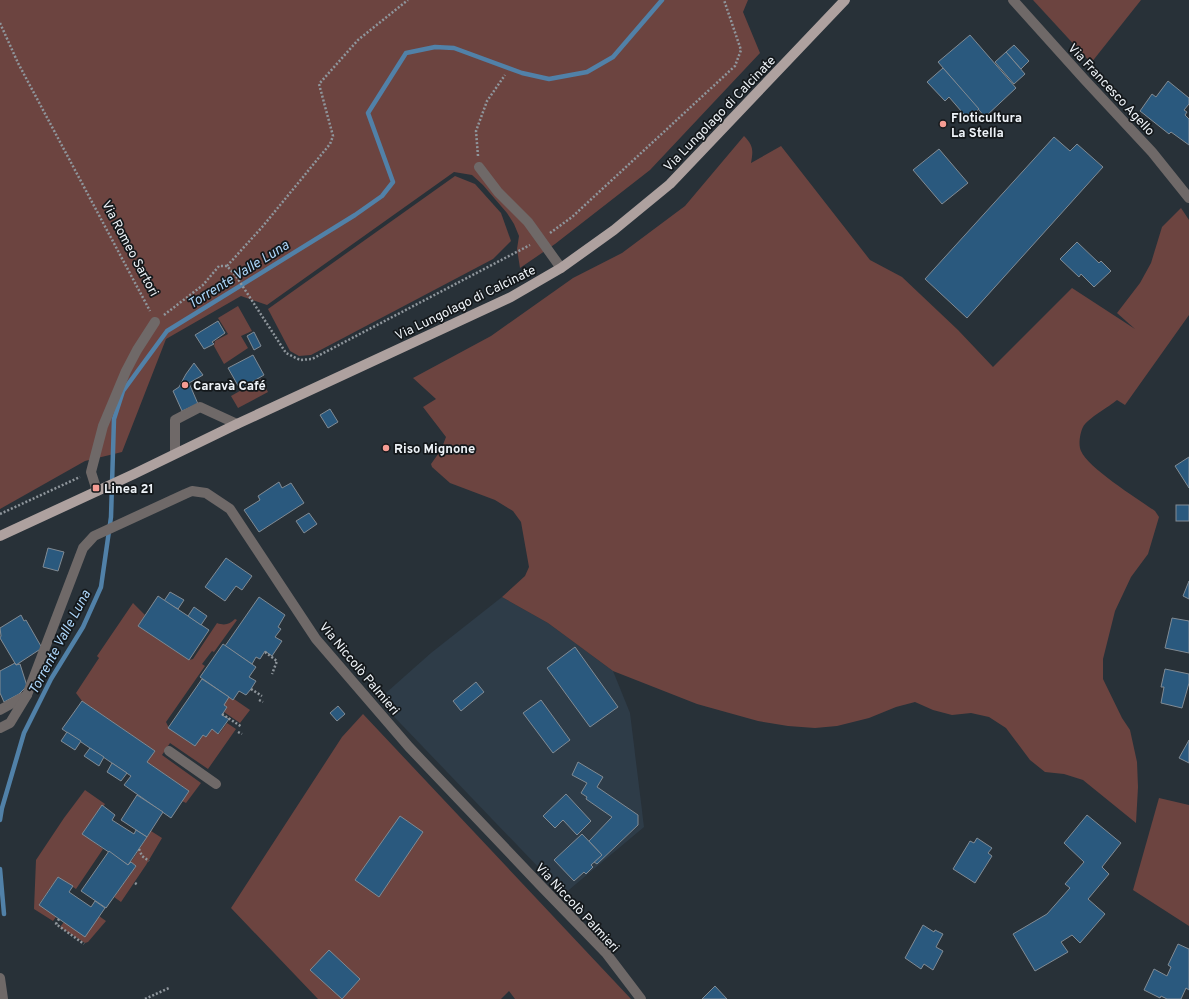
<svg xmlns="http://www.w3.org/2000/svg" width="1189" height="999" viewBox="0 0 1189 999" font-family="Overpass,sans-serif">
<style>
.built{fill:#2e3c48}
.green{fill:#6c4440}
.lines{fill:none;stroke-linecap:round;stroke-linejoin:round}
.stream{stroke:#5181a8;stroke-width:4.5}
.building{fill:#2a597e;stroke:#818b94}
.path{stroke:#8f969c;stroke-width:2.5;stroke-dasharray:2 2;stroke-linecap:butt}
.minor{stroke:#6f6968;stroke-width:10}
.major{stroke:#aea19f;stroke-width:10}
.poi-dot{fill:#f59c93;stroke:#14181b;stroke-width:1.5}
.labels{text-anchor:middle;stroke-width:3.5;stroke-linejoin:round;paint-order:stroke}
.street-label{font-size:13px;fill:#eef3f8;stroke:#14181b}
.poi-label{font-size:13px;font-weight:bold;fill:#eef3f8;stroke:#14181b;text-anchor:start}
.water-label{font-size:14px;font-style:italic;fill:#abd4f8;stroke:#14181b}
</style>
<rect width="100%" height="100%" fill="#283138"/>
<!-- built -->
<polygon class="built" points="502,597 548,623 613,671 630,713 644,827 564,894 378,700 431,653"/>
<!-- green -->
<g class="green">
<polygon points="0,0 748,0 743,12 760,53 650,170 555,244 520,268 517,249 519,236 514,224 507,213 483,185 472,175 454,172 267,305 241,296 166,339 122,452 85,461 0,509"/>
<polygon points="1033,0 1141,0 1091,63"/>
<path d="M744 136C754 146 753 151 751 163L781 146 870 260 902 277 958 330 993 367 1072 288 1135 329 1117 313 1140 283 1151 263 1162 227 1181 208 1189 220V315L1125 405 1117 400C1109 407 1088 418 1083 427 1080 433 1078 445 1081 451 1088 468 1138 499 1155 511L1159 517 1148 554 1131 577 1115 611 1103 659V679L1122 718 1130 730 1137 762 1138 787 1136 823 1083 780 1064 774 1045 772 1030 760 1006 728 989 717 971 713 952 715 933 710 915 702 896 707 869 718 837 726 815 728 788 726 758 721 697 704 613 671 548 623 502 597 525 576 529 567 521 522 513 511 495 500 450 483 432 467 431 464 441 450 446 437 423 407 436 399 413 378 491 336 573 278 622 253 685 206Z"/>
<polygon points="455,176 475,184 501,213 511,241 493,259 311,355 299,356 290,351 268,309"/>
<polygon points="238,306 252,331 241,336 248,348 224,364 214,346 215,341 228,334 218,318"/>
<polygon points="261,379 268,392 238,408 231,396"/>
<path d="M133 603 145 615 138 626 189 660 193 659 217 623C225 626 230 624 235 619L237 620 214 652 212 651 202 664 205 666 166 722 169 728 195 746 203 735 206 737 212 729 219 734 227 723 236 729 208 769 170 743 162 755 201 783 186 803 182 801 189 791 147 762 155 751 82 701 76 693 99 658 97 656Z"/>
<polygon points="229,697 233,700 234,699 250,710 240,723 224,712 227,707 224,705"/>
<polygon points="363,714 631,999 515,999 509,991 501,999 318,999 231,908 342,737"/>
<polygon points="85,790 105,804 103,807 102,806 83,834 103,849 76,889 58,877 39,904 56,917 53,921 34,909 36,860 64,818"/>
<polygon points="1159,798 1189,805 1189,926 1133,890"/>
<polygon points="151,831 162,838 146,865 121,902 114,897 136,866 131,862"/>
<polygon points="99,916 106,921 88,942 85,943 60,927 64,922"/>
</g>
<g class="lines">
<!-- stream -->
<g class="stream">
<polyline points="0,820 2,808 24,733 51,679 83,627 101,587 111,517 114,419 123,391 167,331 355,215 382,196 393,182 368,113 406,53 435,47 454,48 522,73 549,79 587,72 613,57 662,0"/>
<polyline points="0,869 4,914"/>
</g>
</g>
<!-- building -->
<g class="building">
<polygon points="970,35 1016,88 985,117 938,62"/>
<polygon points="1014,45 1029,61 1021,69 1006,52"/>
<polygon points="1006,52 1025,74 1014,84 995,62"/>
<polygon points="943,68 979,109 968,119 949,97 945,101 927,82"/>
<polygon points="1168,81 1189,98 1189,104 1184,110 1187,112 1185,115 1189,119 1189,145 1171,132 1169,134 1140,111 1152,94 1156,97"/>
<polygon points="1054,137 1070,151 1077,144 1103,167 967,318 925,279"/>
<polygon points="939,149 968,183 942,204 913,170"/>
<polygon points="1077,242 1099,263 1101,261 1111,271 1094,287 1081,274 1079,277 1060,259"/>
<polygon points="218,321 225,333 212,342 214,344 204,349 195,335"/>
<polygon points="254,332 261,346 254,350 247,336"/>
<polygon points="253,355 264,375 240,389 228,368"/>
<polygon points="194,363 203,375 189,383 198,404 182,411 173,391 179,387 186,374"/>
<polygon points="330,409 338,422 328,428 320,415"/>
<polygon points="1189,457 1189,488 1175,466"/>
<polygon points="279,482 282,488 291,483 304,503 259,532 244,510 260,500 258,496"/>
<rect x="1176" y="505" width="13" height="16"/>
<polygon points="309,513 317,524 304,533 296,521"/>
<polygon points="48,548 64,552 58,571 43,567"/>
<polygon points="226,558 252,576 242,590 236,586 225,601 205,587"/>
<polygon points="1189,581 1189,599 1183,596"/>
<polygon points="170,592 184,600 178,609 164,601"/>
<polygon points="158,596 209,630 189,660 138,626"/>
<polygon points="259,597 285,615 278,627 281,629 275,637 282,641 272,656 265,651 260,659 256,657 252,664 225,646"/>
<polygon points="194,607 207,616 201,625 188,616"/>
<polygon points="21,615 24,621 26,620 42,648 16,665 0,638 1,636 0,628"/>
<polygon points="1172,618 1189,621 1189,653 1165,648"/>
<polygon points="223,644 256,667 249,677 256,681 251,689 246,695 239,691 233,700 200,677"/>
<polygon points="575,647 618,707 590,727 547,668"/>
<polygon points="15,663 16,665 20,664 27,686 19,694 4,702 0,693 0,671"/>
<polygon points="1165,669 1189,674 1189,683 1182,708 1161,703 1164,687 1161,687"/>
<polygon points="202,679 229,697 224,705 227,707 222,715 229,719 218,734 212,729 206,737 203,735 195,746 168,728"/>
<polygon points="476,682 484,692 461,711 453,701"/>
<polygon points="541,700 570,740 553,753 523,713"/>
<polygon points="82,701 155,751 147,762 189,791 171,818 124,785 131,776 62,729"/>
<polygon points="338,706 345,714 337,721 330,713"/>
<polygon points="67,732 81,741 75,750 61,741"/>
<polygon points="1189,740 1189,763 1179,758"/>
<polygon points="90,748 104,757 99,766 84,756"/>
<polygon points="578,762 603,777 597,787 638,815 638,825 597,864 594,862 602,855 589,841 612,817 586,799 587,797 581,793 587,783 572,775"/>
<polygon points="112,763 127,773 121,781 107,772"/>
<polygon points="566,794 591,821 577,835 563,820 555,828 543,816"/>
<polygon points="137,795 163,812 147,837 121,820"/>
<polygon points="102,805 115,815 112,820 134,834 136,830 147,837 128,865 82,834"/>
<polygon points="1087,815 1121,843 1102,867 1109,874 1088,899 1105,914 1080,943 1072,935 1061,942 1068,952 1035,971 1013,934 1047,914 1070,888 1065,884 1084,862 1064,843"/>
<polygon points="400,816 423,832 379,897 355,880"/>
<polygon points="582,834 602,855 591,865 593,867 586,874 584,872 574,881 554,860"/>
<polygon points="977,838 992,848 988,853 992,856 975,883 953,869 970,841 974,843"/>
<polygon points="109,851 128,865 131,862 136,866 106,908 81,891"/>
<polygon points="58,877 73,886 69,892 91,907 95,901 105,908 85,937 39,905"/>
<polygon points="923,925 934,932 935,930 943,934 936,947 943,951 933,970 924,964 921,969 905,958"/>
<polygon points="1178,944 1189,949 1189,990 1186,988 1181,999 1167,999 1161,996 1160,998 1144,990 1154,969 1167,976 1171,967 1168,965"/>
<polygon points="329,950 360,979 342,999 310,970"/>
<polygon points="715,986 727,999 702,999"/>
</g>
<g class="lines">
<!-- path -->
<g class="path">
<polyline points="0,23 18,63 150,311"/>
<polyline points="478,156 476,131 487,101 505,75"/>
<polyline points="550,233 572,217 735,66 741,50 724,0"/>
<polyline points="227,266 263,226 330,144 333,136 319,84 358,40 408,0"/>
<polyline points="164,315 203,285 219,266 227,266 236,276 286,353 300,360 312,359 530,245"/>
<polyline points="0,514 80,477"/>
<polyline points="265,652 277,661 272,674"/>
<polyline points="251,689 262,696"/>
<polyline points="259,700 263,702"/>
<polyline points="222,714 242,727"/>
<polyline points="238,732 242,734"/>
<polyline points="139,849 142,856 149,861"/>
<polyline points="135,883 138,885"/>
<polyline points="59,919 56,924 84,944"/>
<polyline points="145,999 169,988"/>
</g>
<!-- minor -->
<g class="minor">
<polyline points="1013,0 1084,79 1152,152 1189,198"/>
<polyline points="479,167 498,192 528,222 561,268"/>
<polyline points="175,453 175,420 200,407 237,424"/>
<polyline points="97,491 91,472 103,426 126,371 137,350 155,322"/>
<polyline points="0,710 27,695"/>
<polyline points="0,728 10,723 27,695 83,548 94,536 185,494 192,491 206,493 230,509 316,639 409,747 541,886 606,953 641,999"/>
<polyline points="169,751 216,784"/>
<polyline points="0,978 3,999"/>
</g>
<!-- major -->
<polyline class="major" points="0,536 134,474 237,424 511,297 561,268 614,230 670,184 845,0"/>
</g>
<!-- markers -->
<g class="poi-dot">
<circle cx="943" cy="124" r="4"/>
<circle cx="185" cy="385" r="4"/>
<circle cx="386" cy="448" r="4"/>
<rect x="92" y="484" width="8" height="8" rx="2"/>
</g>
<g class="labels">
<!-- street labels -->
<g class="street-label">
<text transform="translate(1112 89) rotate(47)" y="5">Via Francesco Agello</text>
<text transform="translate(719 113) rotate(-46)" y="5">Via Lungolago di Calcinate</text>
<text transform="translate(131 248) rotate(62)" y="5">Via Romeo Sartori</text>
<text transform="translate(465 302) rotate(-26)" y="5">Via Lungolago di Calcinate</text>
<text transform="translate(360 668) rotate(50)" y="5">Via Niccolò Palmieri</text>
<text transform="translate(578 907) rotate(47)" y="5">Via Niccolò Palmieri</text>
</g>
<!-- poi labels -->
<g class="poi-label">
<text x="951" y="122">Floticultura<tspan x="951" dy="15">La Stella</tspan></text>
<text x="193" y="390">Caravà Café</text>
<text x="394" y="453">Riso Mignone</text>
<text x="104" y="493">Linea 21</text>
</g>
<!-- water labels -->
<g class="water-label">
<text transform="translate(238 274) rotate(-32)" y="5">Torrente Valle Luna</text>
<text transform="translate(59 642) rotate(-62)" y="5">Torrente Valle Luna</text>
</g>
</g>
</svg>
